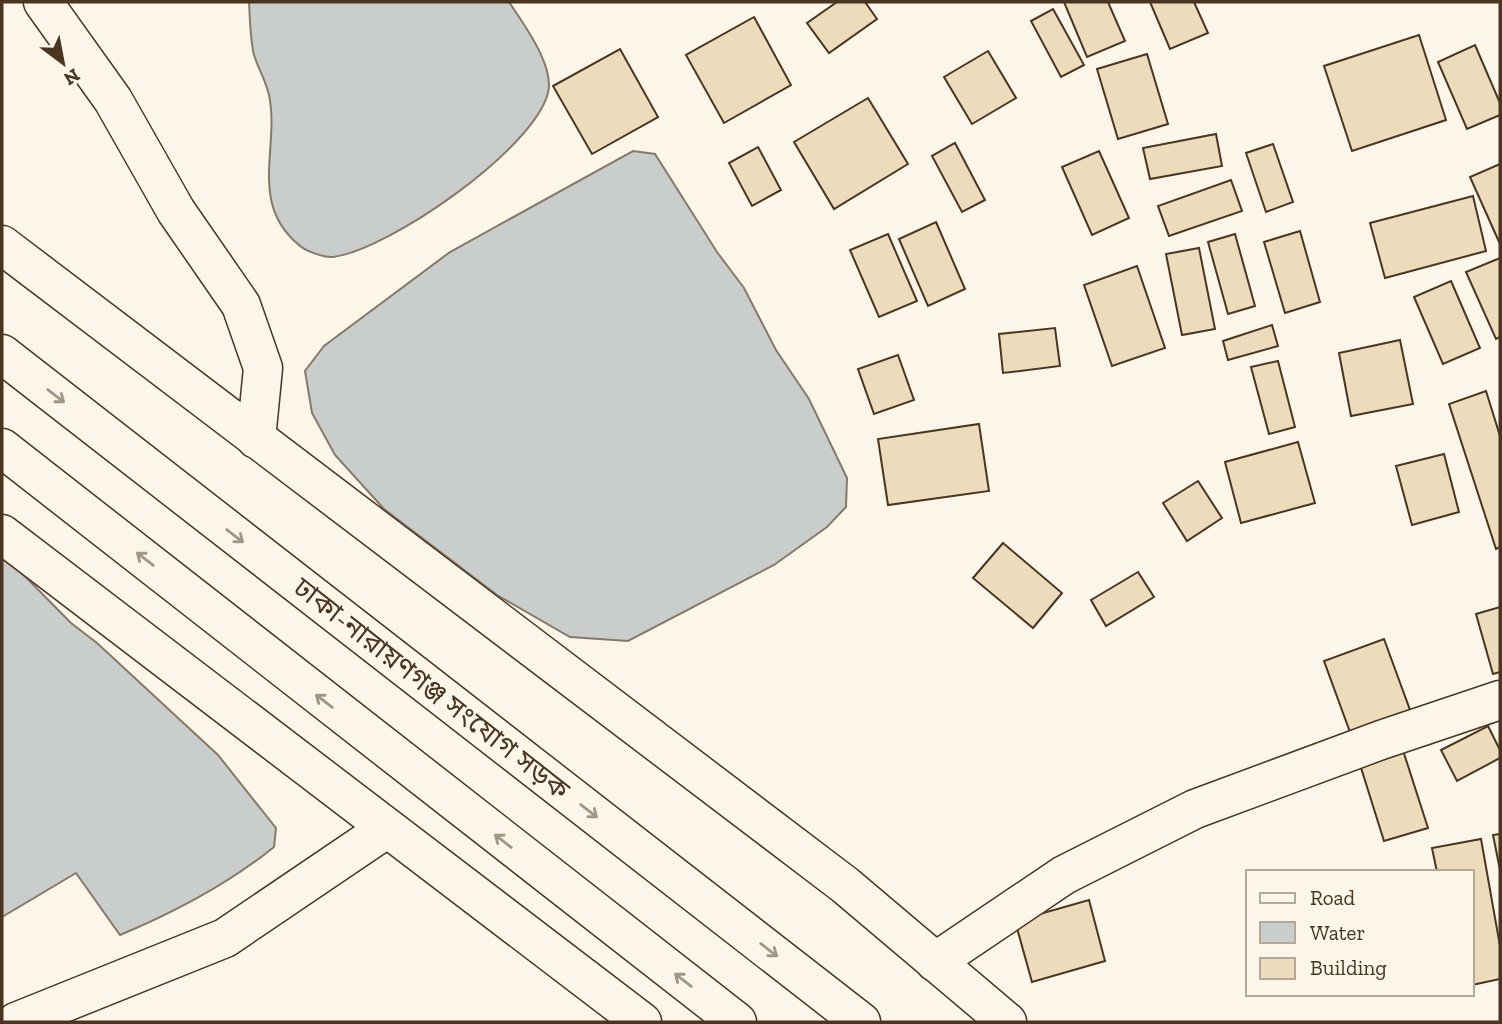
<svg xmlns="http://www.w3.org/2000/svg" width="1502" height="1024" viewBox="0 0 1502 1024" font-family="'Zilla Slab','Noto Sans Bengali',serif">
<style>
.water{fill:#c9cecd;stroke:#887966;stroke-width:2}
.building{fill:#ecdcbc;stroke:#4a3520;stroke-width:2}
.lines{fill:none;stroke-linecap:round;stroke-linejoin:round}
.street-casing{stroke:#4a3520;stroke-width:41}
.secondary-casing{stroke:#4a3520;stroke-width:41}
.primary-casing{stroke:#4a3520;stroke-width:41}
.street{stroke:#fbf6e9;stroke-width:38}
.secondary{stroke:#fbf6e9;stroke-width:38}
.primary{stroke:#fbf6e9;stroke-width:38}
.oneway{stroke:#a29684}
.labels{text-anchor:middle;stroke-width:5;stroke-linejoin:round;paint-order:stroke}
.street-label{font-size:28px;fill:#4a3520;stroke:#fbf6e9}
</style>
<rect width="100%" height="100%" fill="#fbf6e9"/>
<!-- water -->
<g class="water">
<path d="M249 2H509C523 23 555 66 548 93 533 150 390 249 333 257 325 258 305 251 299 245 248 203 280 147 269 95 266 81 258 68 254 55 250 38 250 19 249 2Z"/>
<polygon points="633,151 655,154 717,252 744,288 776,350 809,399 847,478 846,507 827,527 774,565 628,641 570,637 497,595 384,509 335,455 312,413 305,371 324,346 450,252"/>
<path d="M2 553 71 623 97 643 218 755 276 828 274 847C228 884 175 912 120 935L76 873 2 917Z"/>
</g>
<!-- building -->
<g class="building">
<polygon points="837,2 865,2 877,19 829,53 807,23"/>
<polygon points="1064,2 1108,2 1125,41 1087,57"/>
<polygon points="1150,2 1194,2 1208,33 1170,49"/>
<polygon points="1053,9 1084,65 1061,77 1031,21"/>
<polygon points="754,17 791,85 724,123 686,55"/>
<polygon points="1419,35 1446,120 1352,151 1324,66"/>
<polygon points="1475,45 1500,103 1500,115 1467,129 1438,62"/>
<polygon points="620,49 658,117 592,154 553,86"/>
<polygon points="988,51 1016,98 972,124 944,77"/>
<polygon points="1147,54 1168,124 1118,139 1097,69"/>
<polygon points="868,98 908,164 834,209 794,142"/>
<polygon points="1216,134 1222,166 1150,179 1143,148"/>
<polygon points="955,143 985,200 962,212 932,156"/>
<polygon points="1273,144 1293,202 1266,212 1246,153"/>
<polygon points="758,147 781,190 752,206 729,163"/>
<polygon points="1099,151 1129,218 1092,235 1062,167"/>
<polygon points="1500,164 1500,244 1470,177"/>
<polygon points="1231,180 1242,211 1169,236 1158,206"/>
<polygon points="1473,196 1486,251 1385,278 1370,223"/>
<polygon points="936,222 965,289 928,306 899,239"/>
<polygon points="1300,231 1320,302 1285,313 1264,242"/>
<polygon points="888,234 917,301 879,317 850,250"/>
<polygon points="1235,234 1255,306 1228,314 1208,242"/>
<polygon points="1199,248 1215,329 1182,335 1166,254"/>
<polygon points="1500,258 1500,337 1496,339 1466,272"/>
<polygon points="1137,266 1165,348 1112,366 1084,285"/>
<polygon points="1451,281 1480,348 1443,364 1414,297"/>
<polygon points="1272,325 1278,346 1228,360 1223,341"/>
<polygon points="1055,328 1060,366 1003,373 999,334"/>
<polygon points="1400,340 1413,404 1351,416 1339,353"/>
<polygon points="898,355 914,400 874,414 858,369"/>
<polygon points="1278,361 1295,427 1269,434 1251,367"/>
<polygon points="1486,391 1500,436 1500,547 1496,549 1449,404"/>
<polygon points="979,424 989,491 888,505 878,439"/>
<polygon points="1298,442 1315,503 1241,523 1225,462"/>
<polygon points="1444,454 1459,512 1412,525 1396,466"/>
<polygon points="1198,481 1222,518 1187,541 1163,503"/>
<polygon points="1003,543 1062,593 1033,628 973,578"/>
<polygon points="1138,572 1154,597 1106,626 1091,600"/>
<polygon points="1500,607 1500,672 1493,674 1476,614"/>
<polygon points="1384,639 1410,710 1350,732 1324,661"/>
<polygon points="1488,726 1500,750 1500,758 1457,781 1441,750"/>
<polygon points="1400,741 1428,828 1384,841 1357,755"/>
<polygon points="1500,834 1500,870 1493,835"/>
<polygon points="1481,839 1500,946 1500,979 1472,985 1472,872 1437,872 1432,848"/>
<polygon points="1089,900 1105,961 1032,982 1015,921"/>
</g>
<g class="lines">
<!-- street casing -->
<g class="street-casing">
<g id="street">
<polyline points="43,2 113,100 176,211 241,305 263,368 256,439"/>
<polyline points="935,962 1064,875 1195,809 1381,740 1500,700"/>
<polyline points="16,1022 225,938 386,829"/>
</g>
</g>
<!-- secondary casing -->
<g class="secondary-casing">
<g id="secondary">
<polyline points="2,245 845,885 1007,1022"/>
<polyline points="2,534 642,1022"/>
</g>
</g>
<!-- primary casing -->
<g class="primary-casing">
<g id="primary">
<polyline points="2,354 861,1022"/>
<polyline points="2,448 737,1022"/>
</g>
</g>
<!-- street -->
<use href="#street" class="street"/>
<!-- secondary -->
<use href="#secondary" class="secondary"/>
<!-- primary -->
<use href="#primary" class="primary"/>
</g>
<!-- one-way arrows -->
<defs><path id="oneway-shaft" d="M-6 0H5M1.5-3L5.5 0L1.5 3" fill="none" stroke-width="1.6" stroke-linecap="round" stroke-linejoin="round" transform="scale(1.75)"/></defs>
<g class="oneway">
<use href="#oneway-shaft" transform="translate(56 396) rotate(38)"/>
<use href="#oneway-shaft" transform="translate(235 536) rotate(38)"/>
<use href="#oneway-shaft" transform="translate(145 559) rotate(-142)"/>
<use href="#oneway-shaft" transform="translate(324 701) rotate(-142)"/>
<use href="#oneway-shaft" transform="translate(589 811) rotate(38)"/>
<use href="#oneway-shaft" transform="translate(503 841) rotate(-142)"/>
<use href="#oneway-shaft" transform="translate(769 950) rotate(38)"/>
<use href="#oneway-shaft" transform="translate(683 980) rotate(-142)"/>
</g>
<g class="labels">
<!-- street labels -->
<g class="street-label">
<text transform="translate(432 688) rotate(38)" y="10">ঢাকা-নারায়ণগঞ্জ সংযোগ সড়ক</text>
</g>
</g>
<!-- border -->
<rect width="1502" height="1024" fill="none" stroke="#4a3520" stroke-width="7"/>
<!-- legend -->
<rect x="1246" y="870" width="228" height="126" fill="#fbf6e9" stroke="#b4a999" stroke-width="2"/>
<rect x="1260" y="893" width="35" height="10" fill="#fbf6e9" stroke="#b4a999" stroke-width="2"/>
<text x="1310" y="905" font-size="21" fill="#4a3520">Road</text>
<rect x="1260" y="922" width="35" height="21" fill="#c9cecd" stroke="#b4a999" stroke-width="2"/>
<text x="1310" y="940" font-size="21" fill="#4a3520">Water</text>
<rect x="1260" y="958" width="35" height="21" fill="#ecdcbc" stroke="#b4a999" stroke-width="2"/>
<text x="1310" y="975" font-size="21" fill="#4a3520">Building</text>
<!-- north arrow -->
<g transform="translate(63 63) rotate(148)" stroke="#fbf6e9" stroke-width="5" paint-order="stroke">
<path d="M0-5L12 26L0 18L-12 26Z" fill="#4a3520"/>
<text y="-10" font-size="19" font-weight="bold" text-anchor="middle" fill="#4a3520">N</text>
</g>
</svg>
